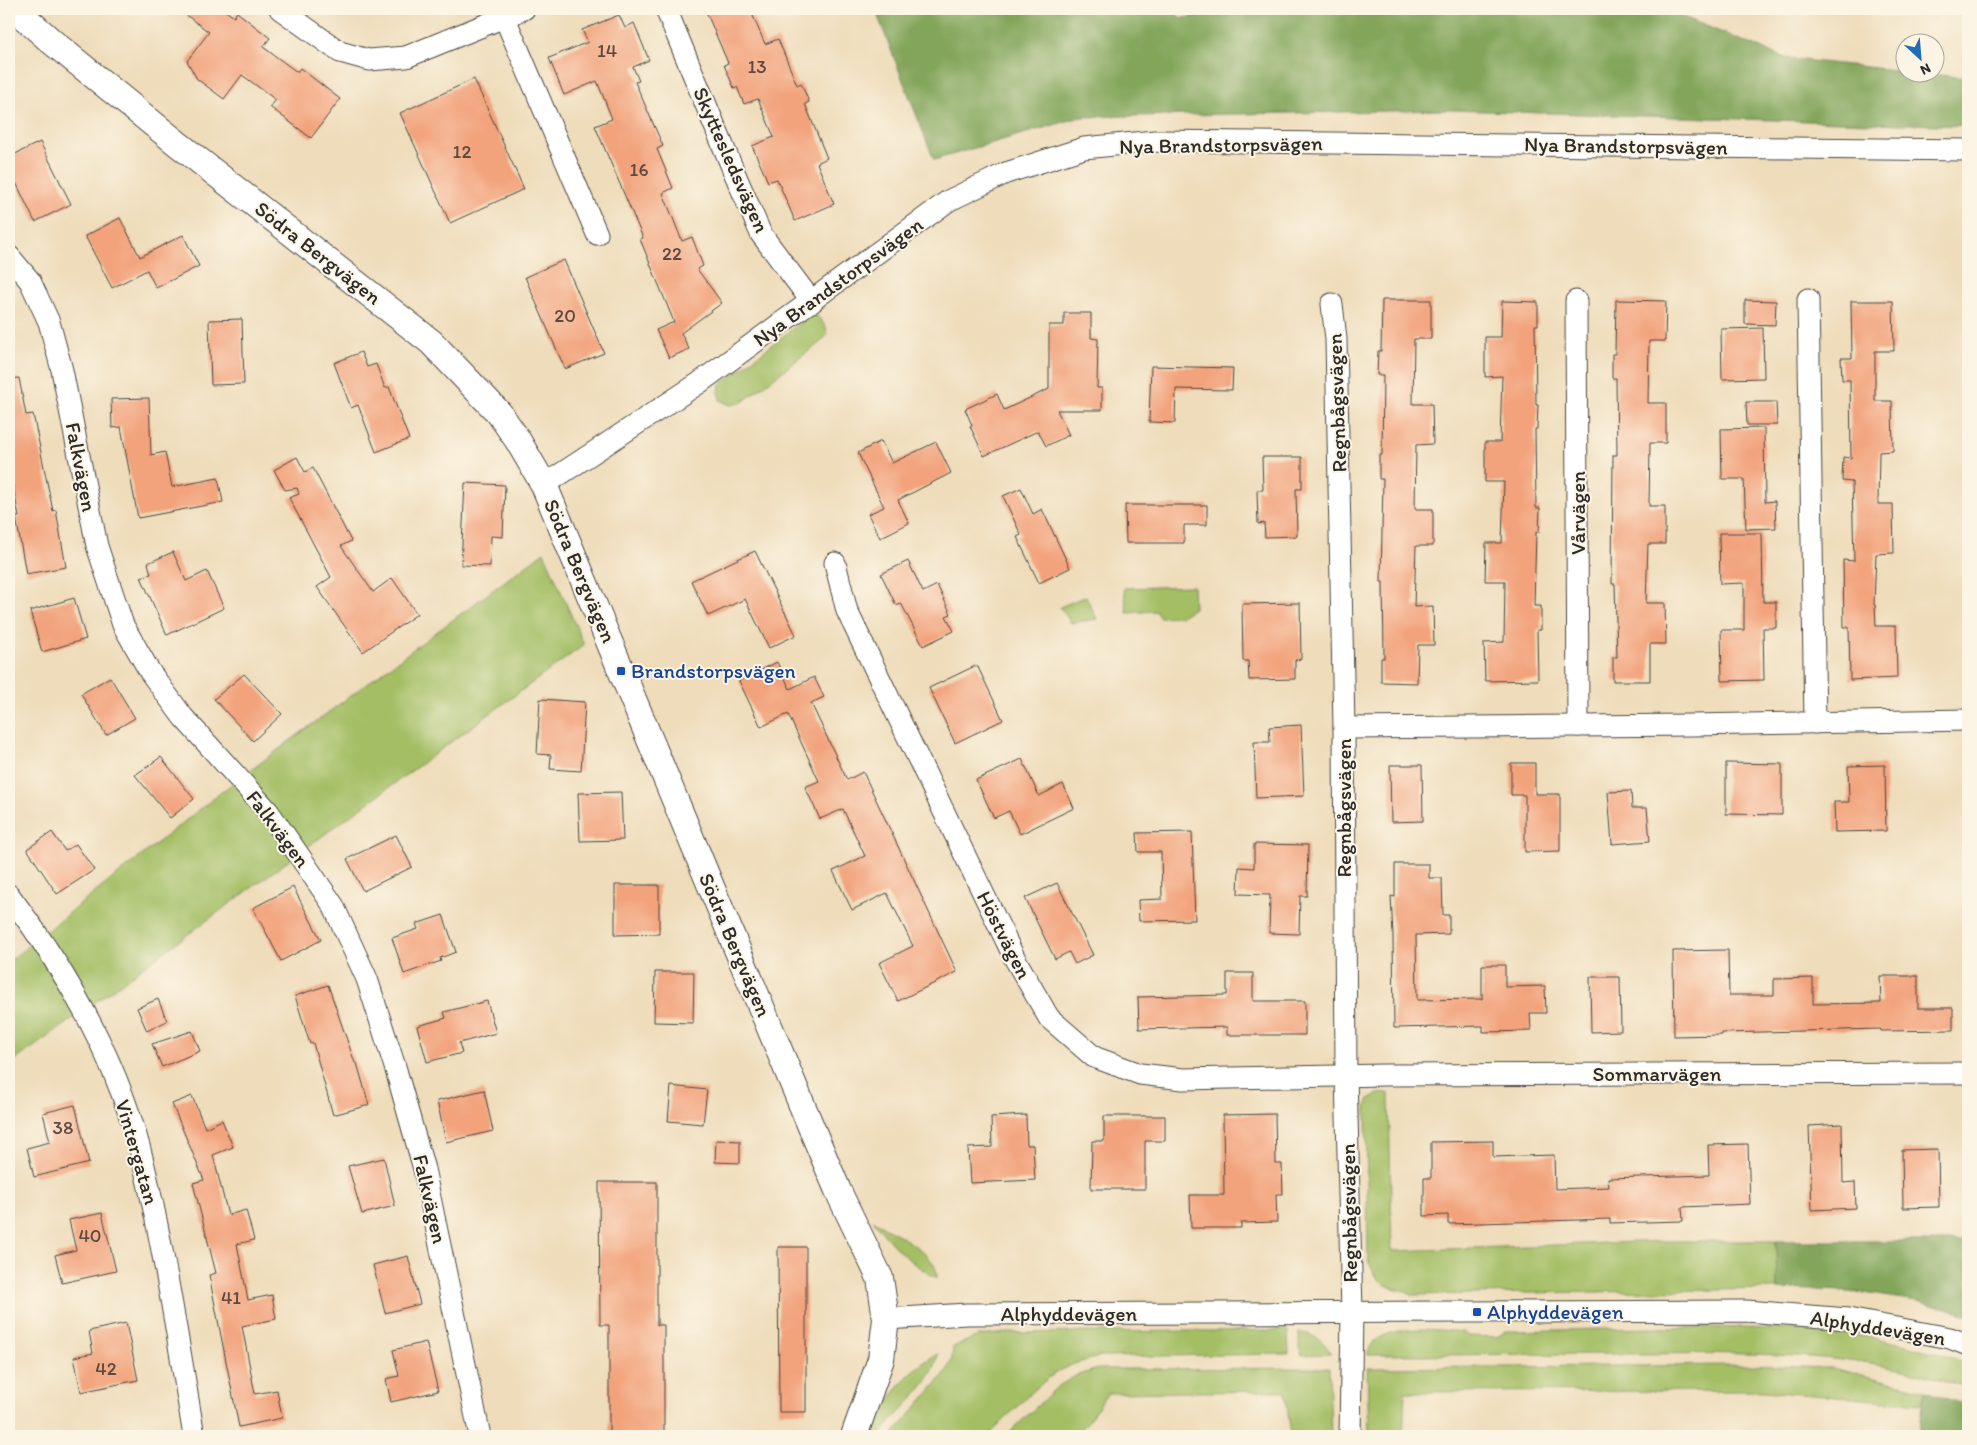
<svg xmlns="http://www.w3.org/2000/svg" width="1977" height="1445" viewBox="0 0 1977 1445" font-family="Itim,sans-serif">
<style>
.green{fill:#a3be64;stroke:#677448}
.forest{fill:#82a55a;stroke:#566842}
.building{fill:#f2a37b}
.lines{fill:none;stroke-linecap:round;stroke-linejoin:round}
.minor-casing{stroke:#484640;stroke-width:23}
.tertiary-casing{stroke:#484640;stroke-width:28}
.minor{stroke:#fff;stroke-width:21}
.tertiary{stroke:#fff;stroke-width:26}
.transit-dot{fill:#1a4fb4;stroke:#fcf5e5;stroke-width:2}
.labels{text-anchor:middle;stroke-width:4;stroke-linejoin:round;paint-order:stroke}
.number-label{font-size:19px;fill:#5d493f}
.street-label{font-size:21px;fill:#2b2b2b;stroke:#fcf5e5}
.transit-label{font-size:21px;fill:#164399;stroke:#fcf5e5;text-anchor:start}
</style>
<rect width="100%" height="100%" fill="#fcf5e5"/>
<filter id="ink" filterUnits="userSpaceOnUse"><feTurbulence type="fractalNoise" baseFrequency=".02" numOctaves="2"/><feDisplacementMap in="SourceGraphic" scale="10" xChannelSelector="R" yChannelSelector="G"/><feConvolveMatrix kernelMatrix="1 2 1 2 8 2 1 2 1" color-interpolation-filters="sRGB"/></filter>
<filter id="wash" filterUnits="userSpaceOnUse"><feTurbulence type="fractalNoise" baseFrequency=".0096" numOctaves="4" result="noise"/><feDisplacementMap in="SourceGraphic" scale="20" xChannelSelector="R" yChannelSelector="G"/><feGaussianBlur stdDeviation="1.12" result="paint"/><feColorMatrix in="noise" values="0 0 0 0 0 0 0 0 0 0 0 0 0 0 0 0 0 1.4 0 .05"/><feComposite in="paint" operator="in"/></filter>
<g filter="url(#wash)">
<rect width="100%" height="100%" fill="#eedcba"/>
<!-- green -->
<g class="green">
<polygon points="814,312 826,327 827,335 822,341 741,403 730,405 720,400 719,393 720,385"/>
<polygon points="544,552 584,645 9,1065 9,961 224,790"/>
<polygon points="1193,586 1194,608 1181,616 1159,617 1156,611 1127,613 1124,588"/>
<polygon points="1086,596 1097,619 1071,623 1060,607"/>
<path d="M1389 1093 1392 1251 1664 1241H1776L1777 1289 1411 1295C1403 1289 1396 1290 1388 1286 1377 1281 1372 1270 1368 1260L1366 1107 1369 1099 1378 1094Z"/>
<path d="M873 1220C890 1232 940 1253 937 1278 911 1264 890 1245 873 1220Z"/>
<path d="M1706 1327C1759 1329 1816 1328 1868 1337 1902 1343 1935 1352 1968 1363V1388C1860 1350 1744 1353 1632 1354 1543 1354 1455 1355 1367 1355 1377 1320 1436 1330 1463 1332L1468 1336 1497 1337 1506 1331Z"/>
<path d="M1288 1330 1289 1354 1099 1357C1087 1360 1074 1363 1063 1369 1040 1380 1008 1417 988 1436H892L947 1371 952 1359 953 1347 978 1336 1006 1333Z"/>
<path d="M1299 1332C1314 1334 1324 1340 1331 1354L1302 1355 1299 1348Z"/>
<path d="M938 1354C934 1384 896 1412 879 1436H872C885 1402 904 1371 938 1354Z"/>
<polygon points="1747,1365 1832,1368 1925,1390 1922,1404 1763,1391 1405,1392 1403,1436 1369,1436 1367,1368"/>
<polygon points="1329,1368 1331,1436 1291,1436 1285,1391 1108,1393 1077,1436 1006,1436 1057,1387 1075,1376 1098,1369"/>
</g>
<!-- forest -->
<g class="forest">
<polygon points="875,9 1172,9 1181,18 1256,9 1664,9 1785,58 1968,78 1968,126 1449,110 1081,117 934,160"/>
<polygon points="1776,1241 1968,1241 1968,1315 1917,1301 1849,1291 1777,1289"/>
<polygon points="1925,1390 1968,1405 1968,1436 1919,1436"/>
</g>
<g id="blocks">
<!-- building -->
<g class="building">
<polygon points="178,9 223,9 234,17 237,12 270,38 263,47 297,72 300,68 340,99 311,138 270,107 276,100 242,75 224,99 197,79 187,61 209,32"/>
<polygon points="705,9 750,9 765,44 778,39 797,85 801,83 809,102 805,104 827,158 817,163 834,204 795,221 777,179 768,182 752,146 774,137 758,99 744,104 737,87 734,88 724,65 728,63"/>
<polygon points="619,15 625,28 634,23 649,60 633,67 639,81 635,82 663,146 657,149 673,188 663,193 682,241 692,237 703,266 697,269 722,303 681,333 689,349 669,358 656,330 674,322 640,239 643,238 595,126 612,119 597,81 564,95 549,58 588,42 582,30"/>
<polygon points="474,79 524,189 450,223 400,113"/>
<polygon points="40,142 71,204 35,222 9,168 9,157"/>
<polygon points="120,218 140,257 183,235 199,266 156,288 147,270 112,288 85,236"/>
<polygon points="564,260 604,353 565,369 525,277"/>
<polygon points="1382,300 1431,300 1431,339 1414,339 1413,404 1432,404 1433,444 1416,445 1415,509 1433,509 1433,546 1416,546 1414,607 1433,606 1434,645 1418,645 1417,683 1381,682 1381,658 1384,658 1383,582 1381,582 1383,479 1379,479 1379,455 1382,455 1383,375 1377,375 1378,351 1381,351"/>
<polygon points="1616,300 1666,301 1665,341 1649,341 1648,403 1666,403 1666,443 1650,443 1649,506 1665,506 1665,544 1648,544 1646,603 1665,603 1666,644 1650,644 1650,681 1613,681 1613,657 1617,657 1615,584 1612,584 1613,455 1617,455 1616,378 1612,378 1612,354 1615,354"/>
<polygon points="1745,300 1776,301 1775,325 1745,324"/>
<polygon points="1502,301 1538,302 1538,325 1535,325 1536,405 1538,405 1537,429 1535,429 1536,508 1540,508 1539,532 1536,532 1534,606 1541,606 1541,630 1537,630 1538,680 1485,681 1484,643 1504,642 1505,581 1485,581 1486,543 1502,543 1504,482 1485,482 1485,442 1500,442 1502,376 1485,377 1485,337 1501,337"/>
<polygon points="1851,301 1893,301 1894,351 1875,351 1875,401 1892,401 1893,451 1879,452 1878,504 1893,504 1894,553 1876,554 1874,605 1875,605 1876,626 1896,626 1897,678 1850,680 1849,627 1844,627 1843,560 1854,561 1852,482 1842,481 1843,457 1851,458 1850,380 1842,380 1841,358 1852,358"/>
<polygon points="1064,313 1091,313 1091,338 1098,339 1097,388 1102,388 1102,410 1057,410 1069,435 1046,446 1038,431 984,456 970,426 972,425 965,409 997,394 1004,410 1049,389 1049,325 1064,325"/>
<polygon points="242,319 244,384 211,385 209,320"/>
<polygon points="1763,328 1764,378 1722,379 1721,329"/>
<polygon points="361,352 367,367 376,364 385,388 389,387 409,439 376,452 358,405 351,408 334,363"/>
<polygon points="1151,366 1233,368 1232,390 1176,389 1175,423 1149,422"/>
<polygon points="19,378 26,415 33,414 53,511 56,510 66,567 26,574 16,517 19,517 9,466 9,379"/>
<polygon points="149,398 151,455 165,452 172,487 218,478 223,502 138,518 121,427 112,428 111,399"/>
<polygon points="1746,402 1776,402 1777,425 1747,425"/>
<polygon points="1764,428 1765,502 1775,501 1776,528 1746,529 1744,479 1722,479 1721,429"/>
<polygon points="881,441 892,463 936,442 951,473 898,500 909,523 880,538 868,514 884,507 858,453"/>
<polygon points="297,457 305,472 313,468 351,541 341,546 373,592 392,578 417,614 363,652 317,587 331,577 289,498 299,494 297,488 285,490 274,470"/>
<polygon points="1262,457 1302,457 1302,489 1296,489 1297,536 1265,537 1264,523 1258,524 1257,490 1263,490"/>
<polygon points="465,483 505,485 503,537 491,536 490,566 461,565"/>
<polygon points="1021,488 1033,514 1042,509 1070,568 1039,583 1017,537 1021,535 1003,496"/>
<polygon points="1125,505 1207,505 1207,525 1184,525 1184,543 1126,543"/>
<polygon points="1719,533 1762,533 1763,602 1776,602 1776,628 1763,628 1764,680 1722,681 1721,630 1744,630 1744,583 1720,584"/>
<polygon points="755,551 796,635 769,648 745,599 708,616 691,581"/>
<polygon points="173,552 186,581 207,571 224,608 167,635 141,577 151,574 148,563"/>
<polygon points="908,561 923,592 937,585 951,614 946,616 954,631 923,646 901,603 896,605 881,574"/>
<polygon points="74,598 86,639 42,652 30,611"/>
<polygon points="1300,603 1301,659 1295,660 1295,679 1249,680 1248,661 1243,661 1242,604"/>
<polygon points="777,662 790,689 814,677 824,697 811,703 847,780 863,772 957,972 898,1001 879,963 913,946 887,893 852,910 833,871 865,856 843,809 820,819 805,787 819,781 788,714 761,727 739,681"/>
<polygon points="977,665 1003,720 955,743 929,688"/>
<polygon points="244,674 282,714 253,741 214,699"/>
<polygon points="110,677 135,718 106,735 81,694"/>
<polygon points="540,699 585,702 581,771 550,769 551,755 537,754"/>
<polygon points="1301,725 1304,796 1256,798 1254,742 1270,742 1269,727"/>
<polygon points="161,757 194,799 170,818 135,775"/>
<polygon points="1022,759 1039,796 1063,784 1074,808 1020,834 1009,811 994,818 976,780"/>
<polygon points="1511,763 1535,763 1535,794 1560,794 1560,851 1525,852 1525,795 1511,795"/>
<polygon points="1726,763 1782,764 1782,815 1726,814"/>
<polygon points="1390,765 1422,765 1423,821 1391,822"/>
<polygon points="1885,765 1886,831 1835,832 1834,802 1849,802 1848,766"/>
<polygon points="1631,791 1632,808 1647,808 1650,841 1612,844 1608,792"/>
<polygon points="621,792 623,840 580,841 578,793"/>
<polygon points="52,832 65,851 76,844 94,870 57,894 27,849"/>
<polygon points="1192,832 1195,920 1139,921 1138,900 1162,899 1161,852 1138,852 1137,833"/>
<polygon points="396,835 412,867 363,891 347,859"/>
<polygon points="1254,844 1308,845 1307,896 1300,896 1299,934 1269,933 1270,895 1238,894 1239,867 1254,868"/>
<polygon points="1395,864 1429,864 1429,878 1442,878 1443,915 1449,915 1449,934 1416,935 1417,1000 1482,999 1482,965 1505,965 1505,987 1545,986 1546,1013 1530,1013 1531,1031 1483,1032 1483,1026 1394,1028 1393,935 1391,896 1395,897"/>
<polygon points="1057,883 1093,955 1075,964 1069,952 1055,959 1025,898"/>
<polygon points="615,885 659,885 659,934 615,935"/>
<polygon points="293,887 321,940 281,961 253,908"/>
<polygon points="443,915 456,952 440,958 441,961 404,974 392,938 418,929 416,924"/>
<polygon points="1728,950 1729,995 1774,995 1774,979 1813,978 1813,1004 1881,1003 1880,976 1918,976 1918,1008 1953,1008 1953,1030 1881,1031 1881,1029 1722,1033 1722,1035 1674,1036 1673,951"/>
<polygon points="655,972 694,972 693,1023 654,1022"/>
<polygon points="1227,973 1253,973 1253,1001 1305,1001 1305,1035 1227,1035 1227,1027 1139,1029 1138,997 1227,995"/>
<polygon points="1590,977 1620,977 1621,1031 1591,1032"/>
<polygon points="328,985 355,1063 357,1063 369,1105 333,1115 313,1043 310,1044 295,996"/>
<polygon points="158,999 167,1021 147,1031 137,1008"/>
<polygon points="487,1001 496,1033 459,1043 462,1053 427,1062 417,1026 446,1018 444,1012"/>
<polygon points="192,1031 200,1051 162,1067 152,1044"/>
<polygon points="671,1086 707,1090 703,1124 668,1121"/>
<polygon points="484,1090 493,1131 446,1142 437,1101"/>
<polygon points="192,1096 205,1128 222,1120 233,1147 213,1155 228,1215 246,1210 254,1240 237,1244 248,1300 272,1295 276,1319 242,1326 255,1394 277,1390 282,1418 239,1427 209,1275 216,1273 193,1183 204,1180 172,1104"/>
<polygon points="75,1105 89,1163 34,1177 27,1148 50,1142 43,1113"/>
<polygon points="1275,1114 1276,1164 1282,1164 1283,1194 1276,1194 1277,1222 1241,1223 1241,1228 1191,1228 1190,1195 1224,1195 1223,1115"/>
<polygon points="1026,1115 1027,1145 1033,1145 1035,1180 970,1183 968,1148 992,1147 991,1117"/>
<polygon points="1104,1116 1165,1116 1165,1141 1145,1141 1145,1189 1091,1189 1092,1141 1104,1141"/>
<polygon points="1842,1124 1843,1183 1855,1182 1856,1208 1812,1210 1809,1126"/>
<polygon points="716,1140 740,1141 740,1163 715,1162"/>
<polygon points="1493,1141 1493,1157 1554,1155 1555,1189 1609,1187 1608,1178 1709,1175 1708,1145 1748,1144 1750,1204 1682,1207 1683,1221 1610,1223 1610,1219 1448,1224 1448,1215 1424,1216 1424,1178 1431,1178 1431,1142"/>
<polygon points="1938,1149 1939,1207 1903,1208 1902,1150"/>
<polygon points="384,1158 395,1206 362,1214 348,1166"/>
<polygon points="599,1182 657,1182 657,1325 664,1325 664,1436 609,1436 609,1325 600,1325"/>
<polygon points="102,1213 116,1271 62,1283 55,1255 76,1250 69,1220"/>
<polygon points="778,1247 806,1247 806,1412 779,1412"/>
<polygon points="408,1256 420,1304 385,1313 373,1265"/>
<polygon points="126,1323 138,1380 81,1392 74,1357 93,1353 89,1331"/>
<polygon points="426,1342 438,1391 391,1402 386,1379 399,1376 393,1350"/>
</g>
</g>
</g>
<g filter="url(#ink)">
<use href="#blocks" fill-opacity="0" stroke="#484640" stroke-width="1"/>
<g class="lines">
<!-- minor casing -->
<g class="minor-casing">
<g id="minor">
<polyline points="280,9 340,52 369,60 406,57 524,9"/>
<polyline points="666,9 734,172 761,234 812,302"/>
<polyline points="504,16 597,234"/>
<polyline points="9,256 30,281 49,322 62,370 97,546 123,625 150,672 183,717 268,811 294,848 333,905 367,979 396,1070 424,1169 480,1436"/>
<polyline points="1808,299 1815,723"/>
<polyline points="1576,301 1578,726"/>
<polyline points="1332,304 1336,339 1344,728 1346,1076 1352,1312 1350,1436"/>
<polyline points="544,485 699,383 948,201 1006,173 1084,148 1155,141 1968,150"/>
<polyline points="835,563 847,611 1015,959 1049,1018 1094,1057 1140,1074 1183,1079 1384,1075 1968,1073"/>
<polyline points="1344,728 1693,725 1968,720"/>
<path d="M9 895C65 969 114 1055 139 1146 144 1164 148 1183 152 1201 169 1279 181 1358 194 1436"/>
<polyline points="886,1319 967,1314 1746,1311 1848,1319 1950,1338 1968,1345"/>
</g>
</g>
<!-- tertiary casing -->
<g class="tertiary-casing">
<polyline id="tertiary" points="15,9 51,41 178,144 431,342 499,413 517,439 544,485 814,1134 839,1193 880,1278 886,1319 881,1359 854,1436"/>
</g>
<!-- minor -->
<use href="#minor" class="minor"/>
<!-- tertiary -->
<use href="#tertiary" class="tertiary"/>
</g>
</g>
<!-- markers -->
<g class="transit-dot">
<rect x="616" y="666" width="10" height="10" rx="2.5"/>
<rect x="1472" y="1307" width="10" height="10" rx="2.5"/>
</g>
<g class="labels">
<!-- number labels -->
<g class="number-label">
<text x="607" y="57">14</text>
<text x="757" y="73">13</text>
<text x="462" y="158">12</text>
<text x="639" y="176">16</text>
<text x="672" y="260">22</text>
<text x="565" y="322">20</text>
<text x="63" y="1134">38</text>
<text x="90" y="1242">40</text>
<text x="231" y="1304">41</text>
<text x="106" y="1375">42</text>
</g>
<!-- street labels -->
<g class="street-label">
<text transform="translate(1221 145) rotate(-1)" y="7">Nya Brandstorpsvägen</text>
<text transform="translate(1626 146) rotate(1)" y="7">Nya Brandstorpsvägen</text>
<text transform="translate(731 160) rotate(66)" y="7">Skyttesledsvägen</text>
<text transform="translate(318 253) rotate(38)" y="7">Södra Bergvägen</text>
<text transform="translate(838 282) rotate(-36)" y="7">Nya Brandstorpsvägen</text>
<text transform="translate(1337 403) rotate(-92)" y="7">Regnbågsvägen</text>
<text transform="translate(81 467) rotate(79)" y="7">Falkvägen</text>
<text transform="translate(1578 513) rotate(-90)" y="7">Vårvägen</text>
<text transform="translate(580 571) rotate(67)" y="7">Södra Bergvägen</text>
<text transform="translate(1344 808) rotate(-90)" y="7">Regnbågsvägen</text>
<text transform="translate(278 829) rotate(53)" y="7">Falkvägen</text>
<text transform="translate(1004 935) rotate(63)" y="7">Höstvägen</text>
<text transform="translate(735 945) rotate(67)" y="7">Södra Bergvägen</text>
<text x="1657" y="1081">Sommarvägen</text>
<text transform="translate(137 1152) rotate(74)" y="7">Vintergatan</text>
<text transform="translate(430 1199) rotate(77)" y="7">Falkvägen</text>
<text transform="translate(1349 1213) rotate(-91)" y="7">Regnbågsvägen</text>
<text x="1069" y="1321">Alphyddevägen</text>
<text transform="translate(1878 1328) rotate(9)" y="7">Alphyddevägen</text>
</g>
<!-- transit labels -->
<g class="transit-label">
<text x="631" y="678">Brandstorpsvägen</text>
<text x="1487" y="1319">Alphyddevägen</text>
</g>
</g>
<!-- margin -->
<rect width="1977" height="1445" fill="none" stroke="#fcf5e5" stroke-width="30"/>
<!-- north arrow -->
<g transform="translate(1920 58) rotate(154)"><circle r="24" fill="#fcf5e5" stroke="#a8a49b"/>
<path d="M0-4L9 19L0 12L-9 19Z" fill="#1f6fb2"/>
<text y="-8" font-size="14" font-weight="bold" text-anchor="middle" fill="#2b2b2b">N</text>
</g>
</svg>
